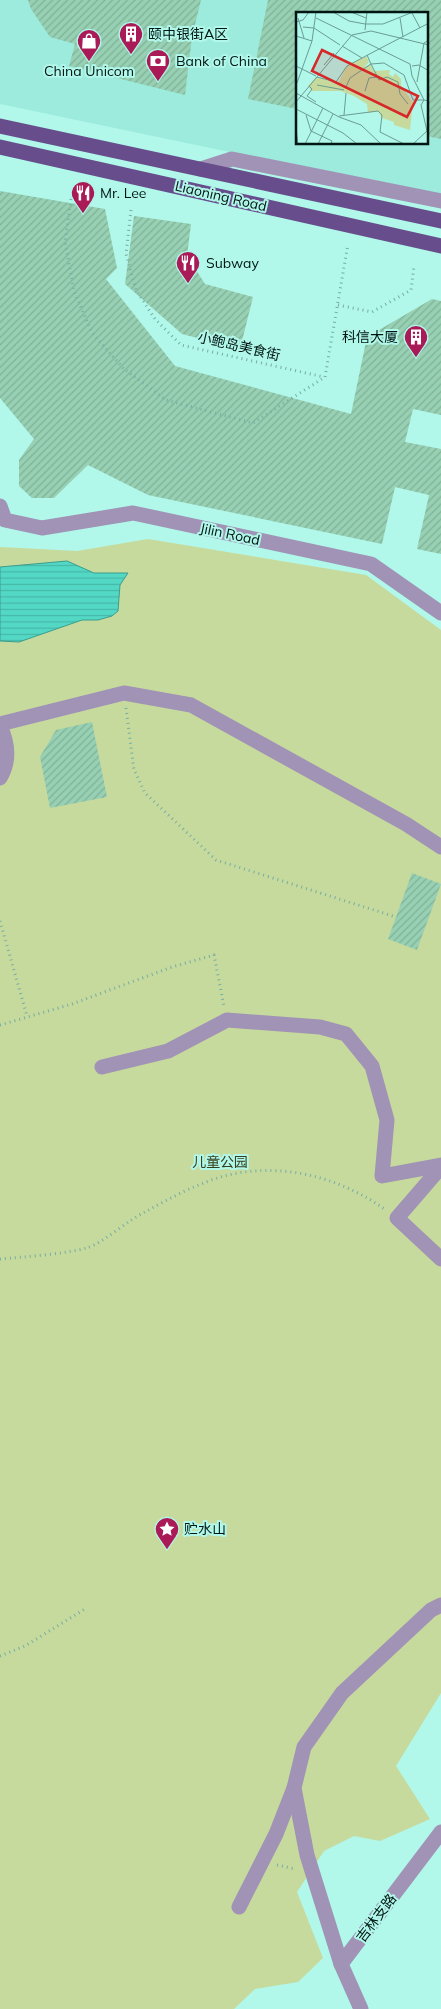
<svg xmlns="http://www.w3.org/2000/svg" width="441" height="2009" viewBox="0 0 441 2009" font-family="Mulish,'Noto Sans SC',sans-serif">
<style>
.built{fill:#9cebdd;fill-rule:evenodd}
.green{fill:#c7da9d}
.water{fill:url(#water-rules);stroke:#3a9e8f}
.building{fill:url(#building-hatch)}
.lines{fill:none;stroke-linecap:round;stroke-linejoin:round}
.path{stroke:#77ada3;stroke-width:3;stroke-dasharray:1 4;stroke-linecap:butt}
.minor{stroke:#a093b6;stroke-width:15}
.major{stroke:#674d8b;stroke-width:15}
.labels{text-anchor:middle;stroke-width:4;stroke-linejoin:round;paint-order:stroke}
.poi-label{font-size:14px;fill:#001612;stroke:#b1f7ea;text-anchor:start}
.street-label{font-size:14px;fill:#001612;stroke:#b1f7ea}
.park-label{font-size:14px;fill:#36401b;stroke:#b1f7ea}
.inset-road{fill:none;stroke:#6a9d94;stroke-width:1}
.view{fill:#d62828;fill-opacity:0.15;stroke:#d62828;stroke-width:2.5}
.inset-edge{fill:none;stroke:#001612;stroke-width:2.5}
</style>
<defs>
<pattern id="water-rules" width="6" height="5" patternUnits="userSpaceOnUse" patternTransform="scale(1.25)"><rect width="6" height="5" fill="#53d8c5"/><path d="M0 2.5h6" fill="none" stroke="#47b9a8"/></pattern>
<pattern id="building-hatch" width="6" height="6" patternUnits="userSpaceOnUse" patternTransform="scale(1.25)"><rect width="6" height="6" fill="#97d0b3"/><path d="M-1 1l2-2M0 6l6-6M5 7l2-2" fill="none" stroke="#80b299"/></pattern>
</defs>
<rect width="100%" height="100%" fill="#b1f7ea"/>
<!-- built -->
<path class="built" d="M0 0H441V196L0 104ZM297 14H427V144H297Z"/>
<!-- green -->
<polygon class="green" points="148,539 366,575 441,630 441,1693 396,1766 430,1819 380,1841 354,1836 324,1851 297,1892 323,1958 298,1982 255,1989 234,2009 0,2009 0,547 77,551"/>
<!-- water -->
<polygon class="water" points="67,561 94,573 128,573 120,585 118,611 112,616 98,620 82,620 19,642 0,641 0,567"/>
<!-- building -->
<g class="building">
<polygon points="28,0 201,0 192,37 185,95 69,66 75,44 50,37 31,9"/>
<polygon points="268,0 441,0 441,139 427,136 427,14 297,14 297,109 248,99"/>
<polygon points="0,191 105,209 117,268 106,279 175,366 351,414 367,337 432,299 441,301 441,415 413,409 405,442 441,449 441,554 417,549 429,495 395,487 382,544 148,495 88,465 54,498 32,498 19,486 19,460 34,439 0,398"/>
<polygon points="134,216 191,224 187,256 205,284 253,297 240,349 182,334 125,284"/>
<polygon points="92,722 107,797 50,808 40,757 56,730"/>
<polygon points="412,873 441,884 417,950 388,939"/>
</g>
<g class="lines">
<!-- path -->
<g class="path">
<polyline points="71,199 65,242 74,291 92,333 124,369 166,400 253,423 325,377"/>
<polyline points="131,210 126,254 136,290 155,319 181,345 324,377"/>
<polyline points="338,305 372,312 411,290 414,266"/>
<polyline points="325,377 348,244"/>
<polyline points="126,708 134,770 145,793 216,860 396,917"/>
<polyline points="0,921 27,1016"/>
<polyline points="0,1025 72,1004 172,967 214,955 224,1006"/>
<path d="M0 1259C24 1257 64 1254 87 1248 103 1243 128 1220 145 1212 170 1198 200 1182 228 1175 284 1162 341 1178 386 1210"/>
<polyline points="0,1656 25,1646 85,1609"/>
<polyline points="277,1865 295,1869"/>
</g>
<!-- minor -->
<g class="minor">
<polyline points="201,169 232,159 441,201"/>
<polyline points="0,506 5,520 42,528 133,513 371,564 441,613"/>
<polyline points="0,724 124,693 191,705 406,824 441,847"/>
<path d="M0 726C8 743 10 761 0 778"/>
<polyline points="102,1067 168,1051 227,1020 320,1027 346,1034 372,1066 387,1120 382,1176 441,1165"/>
<polyline points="441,1167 397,1218 441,1259"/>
<polyline points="294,1788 307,1855 341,1964"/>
<polyline points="239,1907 276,1834 294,1788 304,1747 342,1693 431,1610 441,1605"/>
<polyline points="361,2009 341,1964 441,1832"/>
</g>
<!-- major -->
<g class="major">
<polyline points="0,126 441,221"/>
<polyline points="0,147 441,246"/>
</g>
</g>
<!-- icons -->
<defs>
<g id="building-pin" transform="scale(1.25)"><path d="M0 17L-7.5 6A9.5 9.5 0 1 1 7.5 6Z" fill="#a91a57" stroke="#b1f7ea"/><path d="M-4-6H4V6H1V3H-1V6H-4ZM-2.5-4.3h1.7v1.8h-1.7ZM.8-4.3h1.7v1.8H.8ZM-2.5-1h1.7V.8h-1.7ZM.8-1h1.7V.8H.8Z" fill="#fff"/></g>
<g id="shop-pin" transform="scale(1.25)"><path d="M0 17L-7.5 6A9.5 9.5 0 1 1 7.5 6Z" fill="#a91a57" stroke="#b1f7ea"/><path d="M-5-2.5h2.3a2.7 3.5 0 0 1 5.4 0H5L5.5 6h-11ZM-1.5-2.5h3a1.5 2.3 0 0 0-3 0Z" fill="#fff"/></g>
<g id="bank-pin" transform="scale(1.25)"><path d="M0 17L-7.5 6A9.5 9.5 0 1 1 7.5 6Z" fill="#a91a57" stroke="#b1f7ea"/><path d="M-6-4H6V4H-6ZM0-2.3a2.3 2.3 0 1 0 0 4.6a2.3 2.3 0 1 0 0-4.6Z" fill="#fff"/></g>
<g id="restaurant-pin" transform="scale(1.25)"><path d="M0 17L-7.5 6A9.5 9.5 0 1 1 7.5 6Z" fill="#a91a57" stroke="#b1f7ea"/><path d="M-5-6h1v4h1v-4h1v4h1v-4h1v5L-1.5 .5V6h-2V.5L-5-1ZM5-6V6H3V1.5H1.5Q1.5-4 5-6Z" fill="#fff"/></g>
<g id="sight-pin" transform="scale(1.25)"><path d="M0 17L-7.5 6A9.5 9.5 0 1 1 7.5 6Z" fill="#a91a57" stroke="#b1f7ea"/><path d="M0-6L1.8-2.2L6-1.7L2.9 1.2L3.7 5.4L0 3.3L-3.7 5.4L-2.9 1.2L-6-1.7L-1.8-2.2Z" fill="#fff"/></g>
</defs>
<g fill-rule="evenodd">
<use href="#building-pin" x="131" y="34"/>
<use href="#shop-pin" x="89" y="41"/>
<use href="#bank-pin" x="158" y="61"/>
<use href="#restaurant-pin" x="83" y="193"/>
<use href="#restaurant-pin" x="188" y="263"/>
<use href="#building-pin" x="416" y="337"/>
<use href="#sight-pin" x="167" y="1529"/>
</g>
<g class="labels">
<!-- poi labels -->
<g class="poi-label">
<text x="148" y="39">颐中银街A区</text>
<text x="176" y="66">Bank of China</text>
<text x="89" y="76" text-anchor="middle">China Unicom</text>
<text x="100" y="198">Mr. Lee</text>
<text x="206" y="268">Subway</text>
<text x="398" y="342" text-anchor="end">科信大厦</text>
<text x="184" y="1534">贮水山</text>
</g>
<!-- street labels -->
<g class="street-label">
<text transform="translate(221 196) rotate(13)" y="5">Liaoning Road</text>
<text transform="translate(239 346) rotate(13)" y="5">小鲍岛美食街</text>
<text transform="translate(230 534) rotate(12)" y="5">Jilin Road</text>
<text transform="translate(376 1918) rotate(-53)" y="5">吉林支路</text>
</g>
<!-- park labels -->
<g class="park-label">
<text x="220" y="1167">儿童公园</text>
</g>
</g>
<!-- overview -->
<g transform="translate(296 12)">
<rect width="132" height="132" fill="#b1f7ea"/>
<path d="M70 44 73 50 67 56 74 52 78 59 94 58 93 62 97 65 99 61 105 67V74L117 90 114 118 98 113V110L86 106 82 99 72 101 71 92 58 84 45 79H16L12 74 20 65 42 71 51 54Z" fill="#c7da9d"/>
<path class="inset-road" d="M37 0 53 9 69 12H87L117 0M55 0 70 6M116 1 124 16M2 6 8 26M20 6 114 52 116 64 128 88H117L108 63 88 51 75 52 71 43M104 6 107 25M0 10 7 8 13 0M7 15 18 16 44 33M69 18 71 0M0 24 16 29M46 34 66 46M83 37 133 11M28 53 38 41M0 54 20 64M116 54 123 53 133 59M21 65 40 70 51 54 83 37M121 70 128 31 133 28M1 71 16 29 20 0M21 73 48 78M13 74 16 77 11 84 20 90M50 75 54 66 75 52 83 68 91 65 102 70 104 82 112 92M69 79 73 66 81 65M0 81 43 105 65 113 85 132M0 90 56 23 75 19 133 33M0 97 47 121 61 132M10 103 15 119 36 129 35 132M48 103 50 81M43 104 82 99 86 103 84 120 108 132M0 117 2 132M9 132 27 96M22 132 37 102M117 132 131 119 125 93 128 88 133 89"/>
<path class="view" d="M26 38 122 84 111 105 16 59Z"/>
<rect width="132" height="132" class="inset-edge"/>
</g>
</svg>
